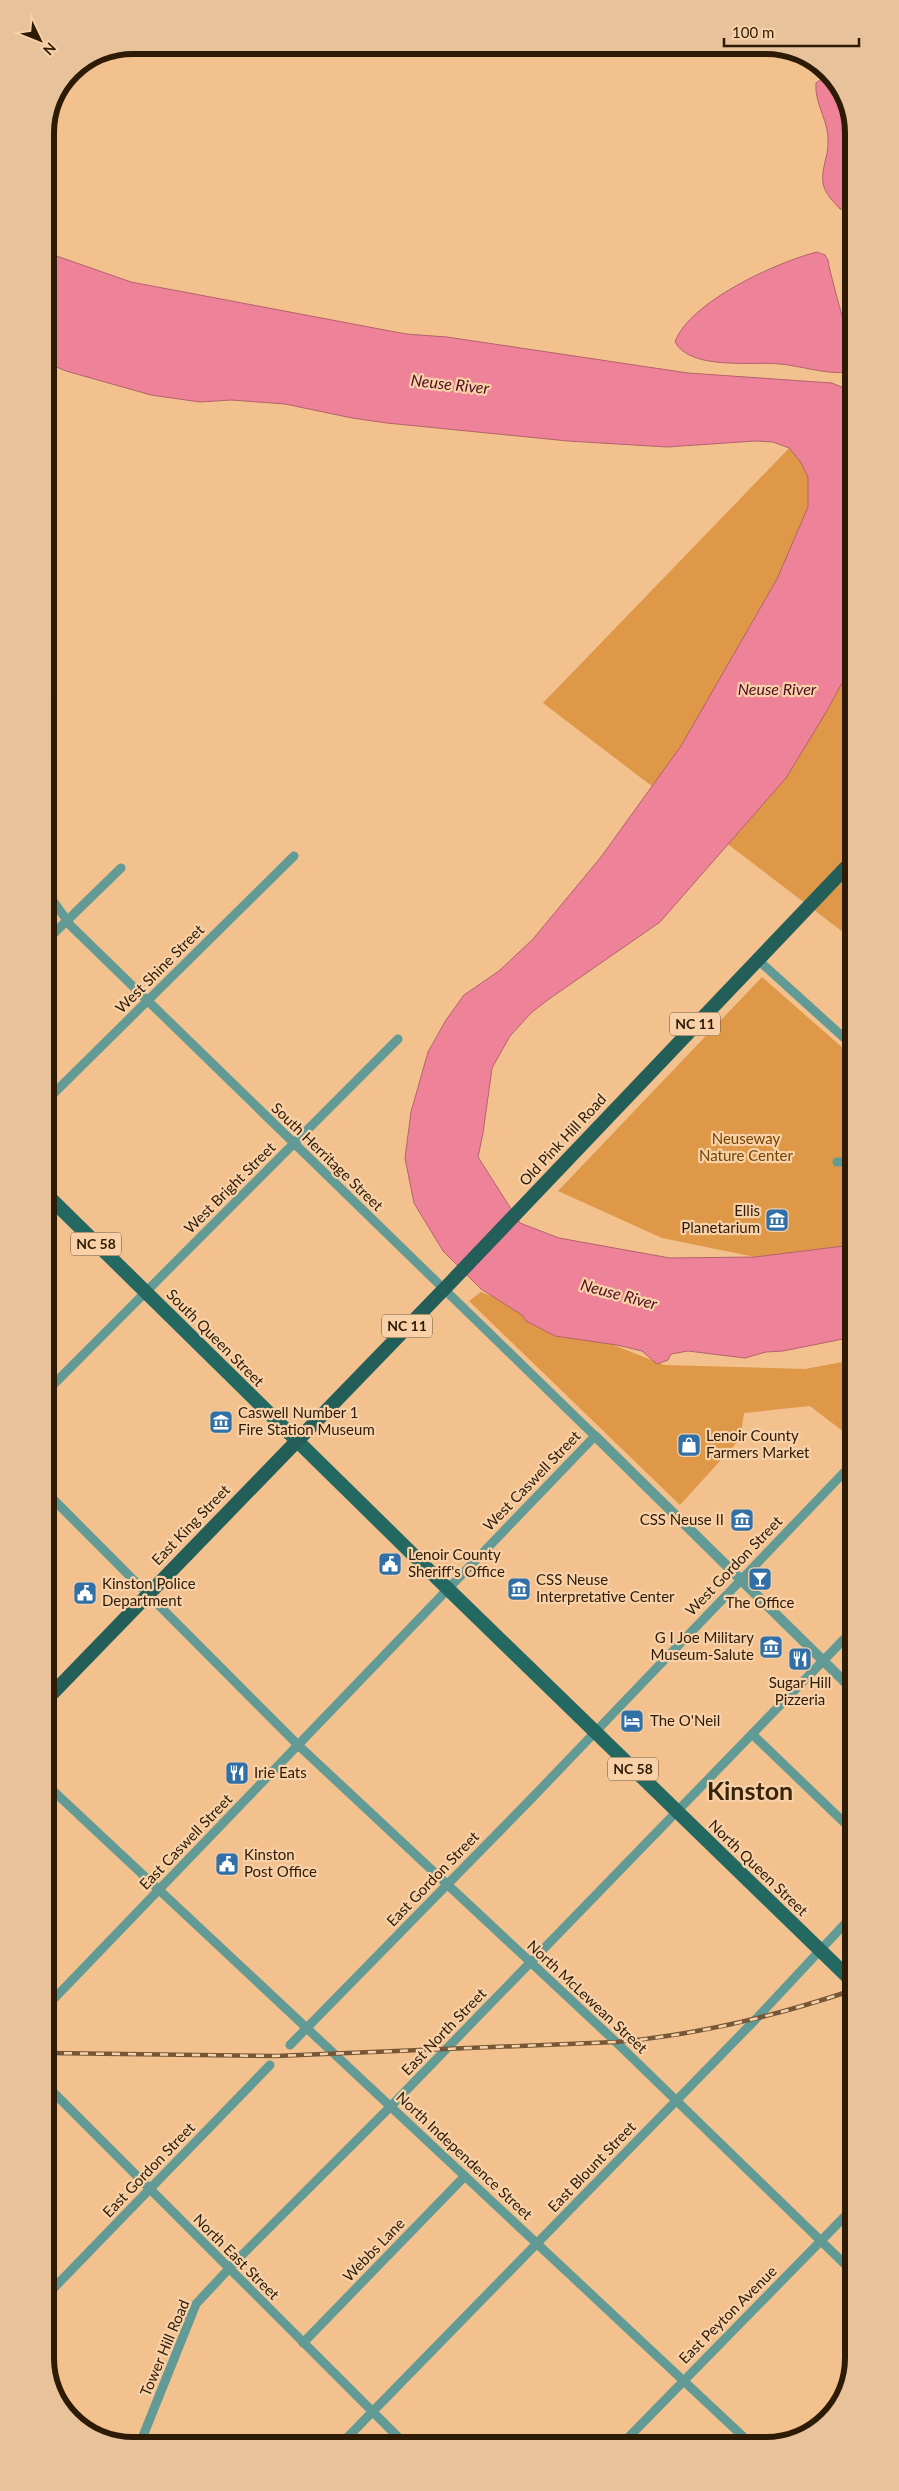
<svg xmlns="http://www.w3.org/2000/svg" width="899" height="2491" viewBox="0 0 899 2491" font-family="Lato,sans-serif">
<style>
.green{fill:#de9847}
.water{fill:#ed8298;stroke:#b3636c}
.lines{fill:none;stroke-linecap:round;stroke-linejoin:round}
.minor{stroke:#629a95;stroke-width:9}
.tertiary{stroke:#629a95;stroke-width:10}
.primary{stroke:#246862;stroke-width:14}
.trunk{stroke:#235e58;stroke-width:14}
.rail-casing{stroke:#755738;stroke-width:4.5}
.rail{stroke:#f8d1a8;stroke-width:2.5;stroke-dasharray:8;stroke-linecap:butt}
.labels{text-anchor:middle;stroke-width:4.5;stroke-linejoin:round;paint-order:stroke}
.shield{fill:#f8d1a8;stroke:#6a5237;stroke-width:1}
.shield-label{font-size:14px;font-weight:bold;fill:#2d1b06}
.street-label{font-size:15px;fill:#2d1b06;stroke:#f8d1a8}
.park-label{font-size:15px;fill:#744500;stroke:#f8d1a8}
.poi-label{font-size:15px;fill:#2d1b06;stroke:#f8d1a8;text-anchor:start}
.water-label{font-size:16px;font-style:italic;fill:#4f0d22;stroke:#f8d1a8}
.town-label{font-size:25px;font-weight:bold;fill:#3b250a;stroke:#f8d1a8}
.rim{fill:none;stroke:#2d1b06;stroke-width:6}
</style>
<rect width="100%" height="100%" fill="#f2c18e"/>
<!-- green -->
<g class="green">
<polygon points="851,384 852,939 543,703"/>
<polygon points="762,977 852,1056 852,1245 755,1257 662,1238 558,1191"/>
<polygon points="481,1292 664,1365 805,1369 853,1360 853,1439 810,1406 744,1413 740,1439 680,1505 469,1301"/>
</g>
<!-- water -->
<g class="water">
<path d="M830 76 851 110V209H840C833 201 825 194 823 183 821 169 828 157 828 144 830 122 814 104 816 83L824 77Z"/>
<polygon points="45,252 131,282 406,334 447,337 688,373 832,383 851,391 852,665 825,714 786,778 660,922 549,999 531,1013 510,1036 492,1068 483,1133 478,1157 520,1223 559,1238 670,1258 755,1257 852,1245 853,1337 783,1351 766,1352 745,1358 688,1351 671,1354 668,1360 657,1364 642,1351 617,1345 555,1336 526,1321 522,1315 481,1289 443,1251 414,1203 405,1158 411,1112 428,1052 446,1020 464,995 499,971 533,939 601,857 681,746 777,579 808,507 808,477 800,461 789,448 773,442 755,441 667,447 568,441 387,423 352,418 285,404 231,400 200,402 151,395 66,371 45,362"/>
<path d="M817 252 825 255 828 260C829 269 832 277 834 286 841 314 851 341 851 369L849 372C827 375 802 366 780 364 754 361 691 371 675 342 689 302 777 262 817 252Z"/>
</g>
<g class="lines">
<!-- minor -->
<g class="minor">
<polyline points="46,891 71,926 595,1436 48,2005"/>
<polyline points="46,941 121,868"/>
<polyline points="757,959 852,1045"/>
<polyline points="46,1101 294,856"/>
<polyline points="837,1162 852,1162"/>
<polyline points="47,1391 398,1039"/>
<polyline points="47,1493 298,1745 616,2042 854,2273"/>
<polyline points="752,1734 853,1831"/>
<polyline points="47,1785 750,2443"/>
<polyline points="290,2045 532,1798 853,1463"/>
<polyline points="48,2087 406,2445"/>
<polyline points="48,2294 270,2065"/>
<polyline points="303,2343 465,2176"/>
<polyline points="622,2444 854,2207"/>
<polyline points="340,2445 755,2020 853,1915"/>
<polyline points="139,2446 196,2304 237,2260 391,2106 853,1630"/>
</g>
<!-- tertiary -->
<polyline class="tertiary" points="595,1436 853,1690"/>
<!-- primary -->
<polyline class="primary" points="47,1195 447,1588 853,1982"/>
<!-- trunk -->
<polyline class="trunk" points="47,1699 450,1283 852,861"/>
<!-- rail casing -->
<g class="rail-casing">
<path id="rail" d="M48 2053 276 2056 616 2042C698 2035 776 2016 853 1990"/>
</g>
<!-- rail -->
<use href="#rail" class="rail"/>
</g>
<!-- icons -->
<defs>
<g id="museum-square" transform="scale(1.25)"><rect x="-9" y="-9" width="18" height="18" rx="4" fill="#3070a6" stroke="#f8d1a8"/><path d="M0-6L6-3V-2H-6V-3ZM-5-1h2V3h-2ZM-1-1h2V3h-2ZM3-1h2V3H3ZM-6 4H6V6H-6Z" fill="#fff"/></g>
<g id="shop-square" transform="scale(1.25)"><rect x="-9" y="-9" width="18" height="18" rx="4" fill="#3070a6" stroke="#f8d1a8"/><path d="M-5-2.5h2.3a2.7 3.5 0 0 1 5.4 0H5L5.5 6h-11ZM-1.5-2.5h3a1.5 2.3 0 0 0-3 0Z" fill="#fff"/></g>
<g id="civic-square" transform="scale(1.25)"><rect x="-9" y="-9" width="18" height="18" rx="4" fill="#3070a6" stroke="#f8d1a8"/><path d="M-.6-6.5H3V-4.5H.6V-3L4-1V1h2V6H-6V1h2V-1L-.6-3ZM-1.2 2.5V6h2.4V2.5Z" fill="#fff"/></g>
<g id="bar-square" transform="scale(1.25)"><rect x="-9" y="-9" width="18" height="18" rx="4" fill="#3070a6" stroke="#f8d1a8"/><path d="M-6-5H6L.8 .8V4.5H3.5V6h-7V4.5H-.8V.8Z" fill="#fff"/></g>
<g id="restaurant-square" transform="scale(1.25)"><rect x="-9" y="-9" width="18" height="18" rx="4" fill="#3070a6" stroke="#f8d1a8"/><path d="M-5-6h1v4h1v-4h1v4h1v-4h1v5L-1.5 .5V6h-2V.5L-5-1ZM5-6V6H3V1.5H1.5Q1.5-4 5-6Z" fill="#fff"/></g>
<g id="hotel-square" transform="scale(1.25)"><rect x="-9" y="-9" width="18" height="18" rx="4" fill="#3070a6" stroke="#f8d1a8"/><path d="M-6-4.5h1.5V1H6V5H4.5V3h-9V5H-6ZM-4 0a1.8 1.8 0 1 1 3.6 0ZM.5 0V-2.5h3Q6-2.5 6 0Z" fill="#fff"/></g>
</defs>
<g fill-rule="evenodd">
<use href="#museum-square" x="777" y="1220"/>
<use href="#museum-square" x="221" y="1422"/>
<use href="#shop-square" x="689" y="1445"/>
<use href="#museum-square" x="742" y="1520"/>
<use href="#civic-square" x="390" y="1564"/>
<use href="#bar-square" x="760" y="1579"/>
<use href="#museum-square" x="519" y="1589"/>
<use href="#civic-square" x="85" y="1593"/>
<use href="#museum-square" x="771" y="1647"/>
<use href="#restaurant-square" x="800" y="1659"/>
<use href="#hotel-square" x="632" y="1721"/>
<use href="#restaurant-square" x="237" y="1773"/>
<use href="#civic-square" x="227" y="1864"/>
</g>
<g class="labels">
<!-- shield labels -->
<g class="shield">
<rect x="670" y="1012.5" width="50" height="23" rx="4"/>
<rect x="71" y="1232.5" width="50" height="23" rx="4"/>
<rect x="382" y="1314.5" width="50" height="23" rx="4"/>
<rect x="608" y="1757.5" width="50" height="23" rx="4"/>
</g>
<g class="shield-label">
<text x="695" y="1029">NC 11</text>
<text x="96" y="1249">NC 58</text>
<text x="407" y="1331">NC 11</text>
<text x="633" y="1774">NC 58</text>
</g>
<!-- street labels -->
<g class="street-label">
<text transform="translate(160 969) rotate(-45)" y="5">West Shine Street</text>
<text transform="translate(563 1140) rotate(-47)" y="5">Old Pink Hill Road</text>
<text transform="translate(327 1157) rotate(44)" y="5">South Herritage Street</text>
<text transform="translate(230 1188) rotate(-45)" y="5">West Bright Street</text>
<text transform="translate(215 1338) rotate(45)" y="5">South Queen Street</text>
<text transform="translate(532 1481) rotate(-46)" y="5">West Caswell Street</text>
<text transform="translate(191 1525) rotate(-46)" y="5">East King Street</text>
<text transform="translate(734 1566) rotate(-46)" y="5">West Gordon Street</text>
<text transform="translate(186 1842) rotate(-46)" y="5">East Caswell Street</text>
<text transform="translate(758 1868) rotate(44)" y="5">North Queen Street</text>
<text transform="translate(433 1879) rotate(-46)" y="5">East Gordon Street</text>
<text transform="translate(587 1997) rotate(43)" y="5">North McLewean Street</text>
<text transform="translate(444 2032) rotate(-46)" y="5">East North Street</text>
<text transform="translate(464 2156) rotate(43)" y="5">North Independence Street</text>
<text transform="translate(592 2167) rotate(-46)" y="5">East Blount Street</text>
<text transform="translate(149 2170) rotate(-46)" y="5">East Gordon Street</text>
<text transform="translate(374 2250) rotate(-46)" y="5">Webbs Lane</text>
<text transform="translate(236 2257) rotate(45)" y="5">North East Street</text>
<text transform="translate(728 2315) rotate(-45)" y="5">East Peyton Avenue</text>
<text transform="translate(165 2348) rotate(-67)" y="5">Tower Hill Road</text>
</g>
<!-- park labels -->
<g class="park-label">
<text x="746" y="1144">Neuseway<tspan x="746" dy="17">Nature Center</tspan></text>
</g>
<!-- poi labels -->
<g class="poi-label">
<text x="760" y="1216" text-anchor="end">Ellis<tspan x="760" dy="17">Planetarium</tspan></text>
<text x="238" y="1418">Caswell Number 1<tspan x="238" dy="17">Fire Station Museum</tspan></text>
<text x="706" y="1441">Lenoir County<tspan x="706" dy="17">Farmers Market</tspan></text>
<text x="724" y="1525" text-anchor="end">CSS Neuse II</text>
<text x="408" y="1560">Lenoir County<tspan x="408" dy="17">Sheriff's Office</tspan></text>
<text x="536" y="1585">CSS Neuse<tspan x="536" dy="17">Interpretative Center</tspan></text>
<text x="102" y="1589">Kinston Police<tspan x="102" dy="17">Department</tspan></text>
<text x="760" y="1608" text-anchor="middle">The Office</text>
<text x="754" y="1643" text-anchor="end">G I Joe Military<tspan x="754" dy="17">Museum-Salute</tspan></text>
<text x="800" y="1688" text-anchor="middle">Sugar Hill<tspan x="800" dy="17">Pizzeria</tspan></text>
<text x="650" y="1726">The O'Neil</text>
<text x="254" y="1778">Irie Eats</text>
<text x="244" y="1860">Kinston<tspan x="244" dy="17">Post Office</tspan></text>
</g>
<!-- water labels -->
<g class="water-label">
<text transform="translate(450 384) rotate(6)" y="6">Neuse River</text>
<text x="777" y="695">Neuse River</text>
<text transform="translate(619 1294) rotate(15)" y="6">Neuse River</text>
</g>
<!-- town labels -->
<g class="town-label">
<text x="750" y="1800">Kinston</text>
</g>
</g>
<!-- crop -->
<path d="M0 0H899V2491H0ZM133 54H766A79 79 0 0 1 845 133V2358A79 79 0 0 1 766 2437H133A79 79 0 0 1 54 2358V133A79 79 0 0 1 133 54Z" fill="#e8c29b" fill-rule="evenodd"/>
<path class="rim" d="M133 54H766A79 79 0 0 1 845 133V2358A79 79 0 0 1 766 2437H133A79 79 0 0 1 54 2358V133A79 79 0 0 1 133 54Z"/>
<!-- north arrow -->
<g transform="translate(40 40) rotate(133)" stroke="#f8d1a8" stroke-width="4" paint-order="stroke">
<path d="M0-4L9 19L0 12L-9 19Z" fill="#2d1b06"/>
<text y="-8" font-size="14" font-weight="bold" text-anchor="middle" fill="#2d1b06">N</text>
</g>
<!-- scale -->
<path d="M724 38v8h135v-8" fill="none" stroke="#2d1b06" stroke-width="2.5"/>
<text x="732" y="38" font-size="15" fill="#2d1b06" stroke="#f8d1a8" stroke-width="4" paint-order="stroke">100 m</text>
</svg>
